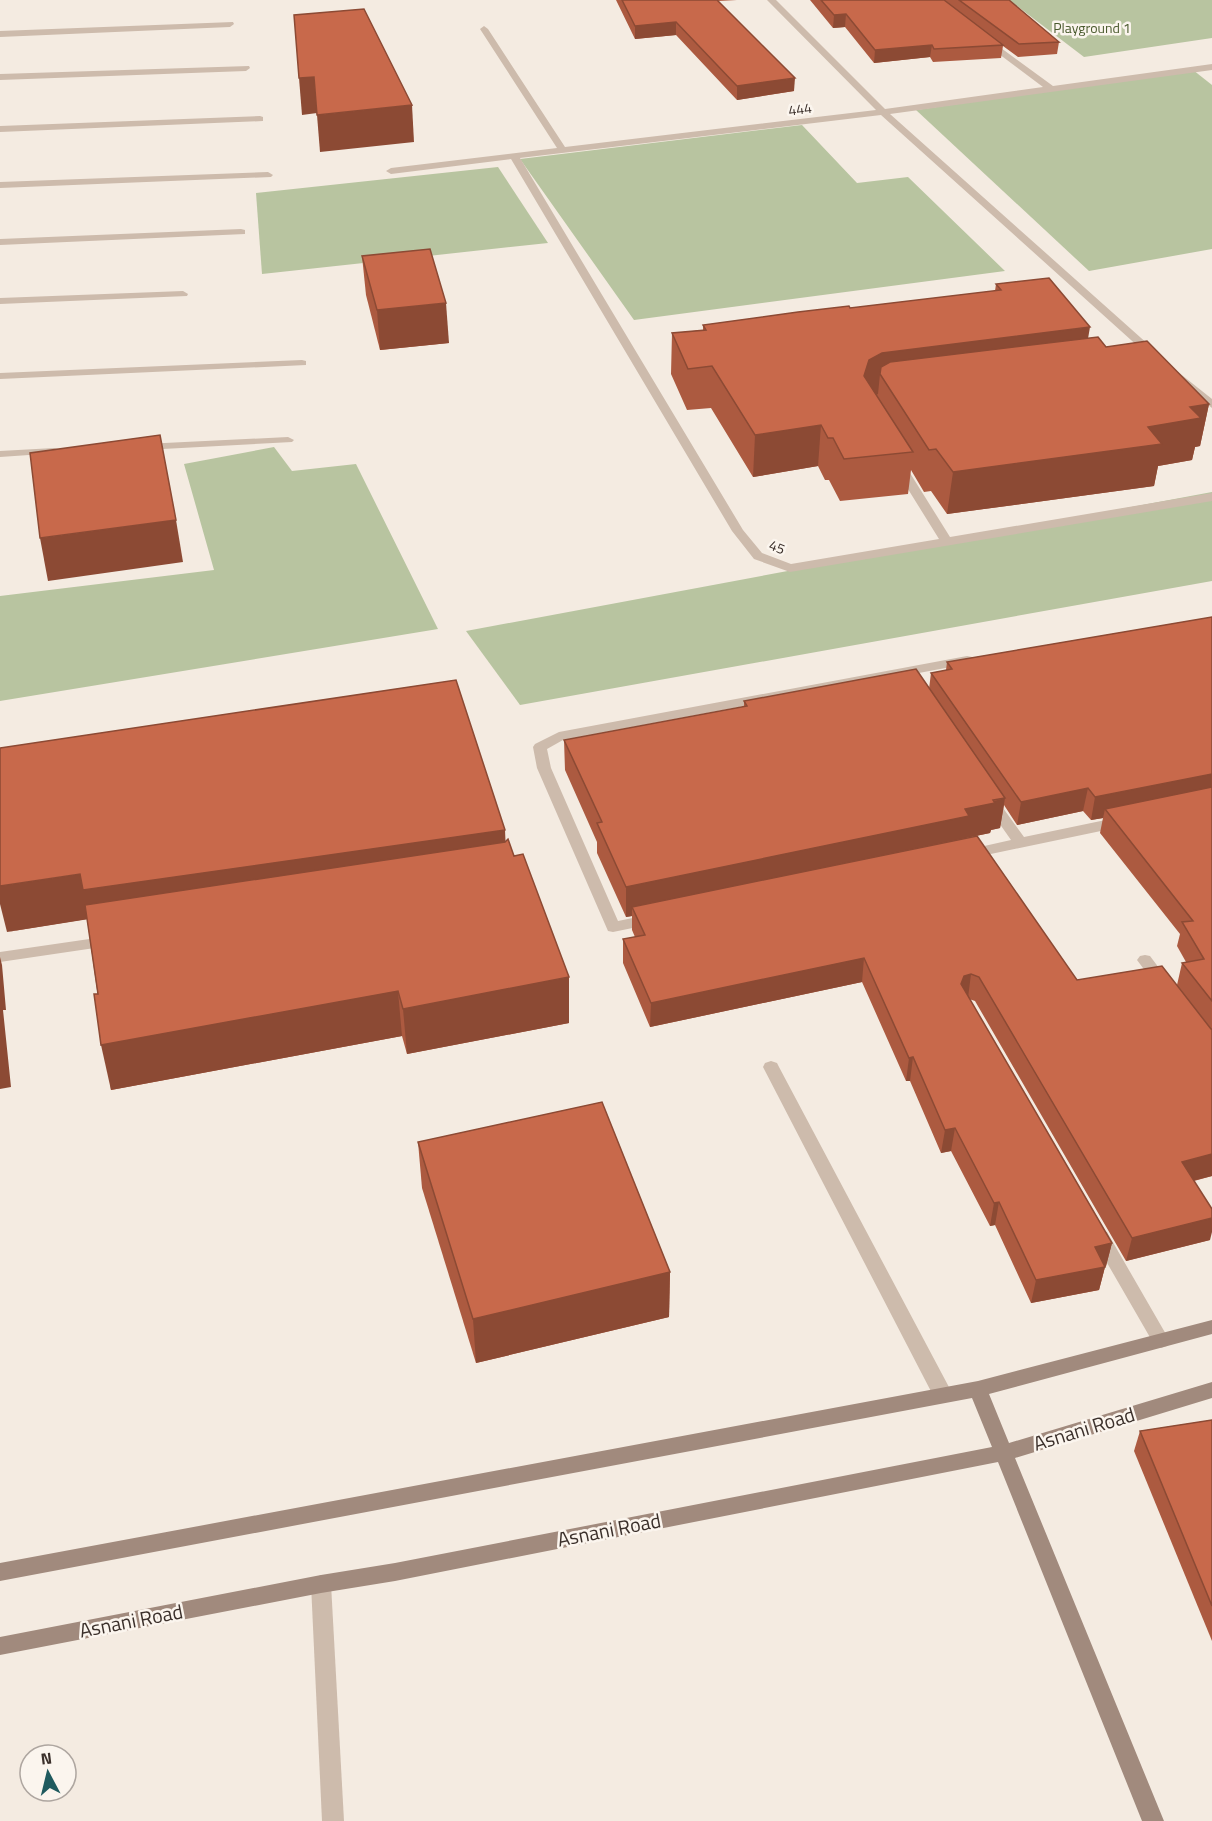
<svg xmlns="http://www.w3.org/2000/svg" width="1212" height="1821" viewBox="0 0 1212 1821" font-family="'Titillium Web',sans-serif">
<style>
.green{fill:#b8c4a0}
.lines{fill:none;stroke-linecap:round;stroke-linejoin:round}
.lane{fill:#cdbbac;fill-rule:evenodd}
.street{fill:#cdbbac;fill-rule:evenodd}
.secondary{fill:#a18a7d;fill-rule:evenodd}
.wall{fill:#ac5a40;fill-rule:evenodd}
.shaded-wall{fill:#8c4a34}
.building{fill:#c8694b;stroke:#8c4a34;stroke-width:1.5}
.labels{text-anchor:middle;stroke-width:5;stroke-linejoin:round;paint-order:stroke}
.far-park-label{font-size:14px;fill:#4a5a2e;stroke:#fbf5ee}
.far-street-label{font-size:14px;fill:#3b302b;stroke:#fbf5ee}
.near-street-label{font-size:20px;fill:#3b302b;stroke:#fbf5ee}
</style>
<rect width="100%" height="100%" fill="#f4ebe1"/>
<!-- green -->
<g class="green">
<polygon points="1009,0 1212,0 1212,38 1084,57"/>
<polygon points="1193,70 1212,85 1212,249 1089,271 916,110"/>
<polygon points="802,125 857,183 908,177 1005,271 634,320 520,159"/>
<polygon points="498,167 548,243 262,274 256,193"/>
<polygon points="274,447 292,471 356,464 438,629 0,701 0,596 214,570 184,464"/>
<polygon points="1212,492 1212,581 520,705 466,631"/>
</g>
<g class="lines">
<!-- lane -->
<polygon class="lane" points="110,936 118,941 115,945 0,962 0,952"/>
<!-- street -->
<g class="street">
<polygon points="767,0 776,0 885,109 1043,87 983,42 982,40 986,37 1053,86 1212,64 1212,70 890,114 1159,354 1159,358 1151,358 881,115 520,158 743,530 762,553 791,564 939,539 893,465 899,461 905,465 950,537 1212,493 1212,501 790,572 754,559 732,531 511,159 391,174 386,171 391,168 557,148 480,29 484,26 488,29 565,147 876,110"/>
<polygon points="233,22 234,24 230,27 0,37 0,31"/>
<polygon points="249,66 250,68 246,71 0,80 0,74"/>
<polygon points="260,116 263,117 263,121 0,132 0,126"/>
<polygon points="268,172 273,175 271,177 0,188 0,182"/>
<polygon points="241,229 245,230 245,234 0,245 0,239"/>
<polygon points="183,291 188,294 187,296 0,304 0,298"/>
<polygon points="302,360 306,361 306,365 0,379 0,373"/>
<polygon points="1178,372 1212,399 1212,408 1174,377 1174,373"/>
<polygon points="288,437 294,440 292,442 144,450 138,447 144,444"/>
<polygon points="54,448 58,449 58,453 0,457 0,451"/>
<polygon points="967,656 972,657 974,660 972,663 563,740 547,749 551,768 618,921 652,914 660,919 652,924 613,932 608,931 537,768 533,747 535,744 559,732"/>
<polygon points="990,795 995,797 1024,837 1120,817 1127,822 1120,827 967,859 962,857 960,854 962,851 1011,840 983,800"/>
<polygon points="1145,955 1150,956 1171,984 1168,988 1158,988 1137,960 1140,956"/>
<polygon points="771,1061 777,1063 779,1067 950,1389 952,1395 950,1401 943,1403 936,1401 763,1067 765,1063"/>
<polygon points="1101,1230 1107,1232 1167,1336 1170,1341 1167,1346 1161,1348 1155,1346 1095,1242 1092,1237 1095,1232"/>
<polygon points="321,1575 328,1578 331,1584 344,1821 322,1821 311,1584 314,1578"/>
</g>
<!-- secondary -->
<polygon class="secondary" points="1212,1320 1212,1334 989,1394 1009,1443 1212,1382 1212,1398 1015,1458 1164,1821 1142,1821 998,1462 395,1581 321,1593 0,1655 0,1637 321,1575 395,1563 992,1447 972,1398 0,1581 0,1563 978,1381"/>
</g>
<!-- wall -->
<g class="wall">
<polygon points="616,0 737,0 718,1 794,91 737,100 676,35 635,39"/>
<polygon points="810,0 1009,0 1059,42 1057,54 1018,57 1003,46 1001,58 933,62 930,57 874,63 845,27 833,28"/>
<polygon points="362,256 449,343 380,350 366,295"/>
<polygon points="996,284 1088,338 1106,347 1209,404 1200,446 1195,447 1192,460 1158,466 1154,486 947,514 931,491 924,492 911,470 908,494 840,501 829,480 825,480 818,466 753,477 711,408 687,410 671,374 672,333 703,330 703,325 995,291"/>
<path d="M1212 617V1176L1194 1181 1210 1240 1126 1261 975 1001 969 999 1112 1243 1106 1266 1105 1267 1099 1290 1031 1303 995 1225 990 1226 951 1151 941 1153 910 1081H906L862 982 650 1027 623 963V939L635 937 632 930V916L626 917 597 853V842L565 770 564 740 744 707V701L929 689 931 673 946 670 947 662ZM1004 805 1017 825 1083 811 1091 820 1103 818 1100 833 1180 934 1177 946 1186 962 1182 963 1177 985 1077 980 966 838 990 833 991 830 1000 828Z"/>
<polygon points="505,830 505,842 569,1023 407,1054 402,1036 111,1090 87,919 7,932"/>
<polygon points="418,1142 670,1272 669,1317 476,1363 422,1188"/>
<polygon points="1212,1420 1212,1641 1134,1451 1140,1431"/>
</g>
<!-- shaded-wall -->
<g class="shaded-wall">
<polygon points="846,14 845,27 833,28 834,15"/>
<polygon points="676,22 676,35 635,39 635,26"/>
<polygon points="932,45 930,57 874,63 875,50"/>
<polygon points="314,77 317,113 302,115 299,78"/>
<polygon points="795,78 794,91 737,100 737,86"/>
<polygon points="412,105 414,142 320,152 317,115"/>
<polygon points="446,303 449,343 380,350 377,310"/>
<polygon points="1090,327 1083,368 880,374 878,394 865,401 864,376 869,360 882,353"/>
<polygon points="1209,404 1200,446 1195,447 1192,460 1158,466 1154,486 947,514 953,472 1148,427 1190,407"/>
<polygon points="821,425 818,466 753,477 755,435"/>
<polygon points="176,520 183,562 48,581 40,538"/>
<polygon points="1212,774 1212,796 1105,809 1103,818 1091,820 1095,797"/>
<polygon points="1088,788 1083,811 1017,825 1021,802"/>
<polygon points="1005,798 1000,828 991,830 990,833 632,907 632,916 626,917 626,887 965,809"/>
<polygon points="505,830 507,875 89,919 7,932 0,904 0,886 80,874"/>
<polygon points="0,957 2,965 6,1010 3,1010 11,1087 0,1089"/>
<polygon points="864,958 862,982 650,1027 651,1003"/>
<polygon points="971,974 968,998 961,984 964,976"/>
<polygon points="569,977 569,1023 407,1054 403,1009"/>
<polygon points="398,991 402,1036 111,1090 101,1045"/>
<polygon points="913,1057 910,1081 906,1081 909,1058"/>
<polygon points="955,1128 951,1151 941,1153 945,1130"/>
<polygon points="1212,1154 1212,1176 1176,1185 1182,1162"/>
<polygon points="999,1202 995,1225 990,1226 994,1203"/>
<polygon points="1212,1218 1212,1232 1210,1240 1126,1261 1132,1238"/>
<polygon points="1112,1243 1106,1266 1105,1267 1099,1290 1031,1303 1036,1280 1095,1247"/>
<polygon points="670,1272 669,1317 476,1363 473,1319"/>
</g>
<!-- building -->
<g class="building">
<polygon points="622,0 717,0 795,78 737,86 676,22 635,26"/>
<polygon points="821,0 944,0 1003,45 934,49 932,45 875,50 846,14 834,15"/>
<polygon points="959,0 1009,0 1059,42 1019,44"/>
<polygon points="364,9 412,105 317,115 314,77 299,78 294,15"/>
<polygon points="430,249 446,303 377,310 362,256"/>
<polygon points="1049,278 1090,327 882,353 869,360 864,376 913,452 844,459 833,438 828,438 821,425 755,435 712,366 688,369 672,333 706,330 703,325 798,312 849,306 850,308 1001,290 996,284"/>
<polygon points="1098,337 1106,347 1147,341 1209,404 1190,407 1201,418 1148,427 1162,444 953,472 936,449 929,450 880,374 881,367 890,362"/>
<polygon points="160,435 176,520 40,538 30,453"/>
<polygon points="1212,617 1212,774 1095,797 1088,788 1021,802 931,673 952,669 947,662"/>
<polygon points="916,669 1005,798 993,800 995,803 965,809 969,816 626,887 597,823 602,822 564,740 747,706 744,701"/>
<polygon points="456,680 505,830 83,890 80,874 0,886 0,748"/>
<polygon points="1212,787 1212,1001 1182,963 1204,959 1182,922 1193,921 1105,809"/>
<polygon points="977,836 1077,980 1162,966 1211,1029 1212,1029 1212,1154 1182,1162 1212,1209 1212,1218 1132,1238 979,977 971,974 964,976 961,984 1112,1243 1095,1247 1105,1267 1036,1280 999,1202 994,1203 955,1128 945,1130 913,1057 909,1058 864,958 651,1003 623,939 645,935 632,907"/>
<polygon points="508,839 514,856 523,854 569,977 403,1009 398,991 101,1045 94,994 98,994 85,905 505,842"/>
<polygon points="602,1102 670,1272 473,1319 418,1142"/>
<polygon points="1212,1420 1212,1606 1140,1431"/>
</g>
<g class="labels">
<!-- far-park labels -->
<g class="far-park-label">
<text x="1092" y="33">Playground 1</text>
</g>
<!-- far-street labels -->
<g class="far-street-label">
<text transform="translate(800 109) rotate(-7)" y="5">444</text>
<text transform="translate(777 547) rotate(21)" y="5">45</text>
</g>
<!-- near-street labels -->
<g class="near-street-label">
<text transform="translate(1084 1429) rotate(-17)" y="7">Asnani Road</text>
<text transform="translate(609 1530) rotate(-11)" y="7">Asnani Road</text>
<text transform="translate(131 1621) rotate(-11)" y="7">Asnani Road</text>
</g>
</g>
<!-- north arrow -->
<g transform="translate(48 1773) rotate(353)"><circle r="28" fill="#fbf5ee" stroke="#aea6a0" stroke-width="1.5"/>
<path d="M0-4.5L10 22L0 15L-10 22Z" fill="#1f5a5e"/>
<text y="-9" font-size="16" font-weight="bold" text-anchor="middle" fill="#3b302b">N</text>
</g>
</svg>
